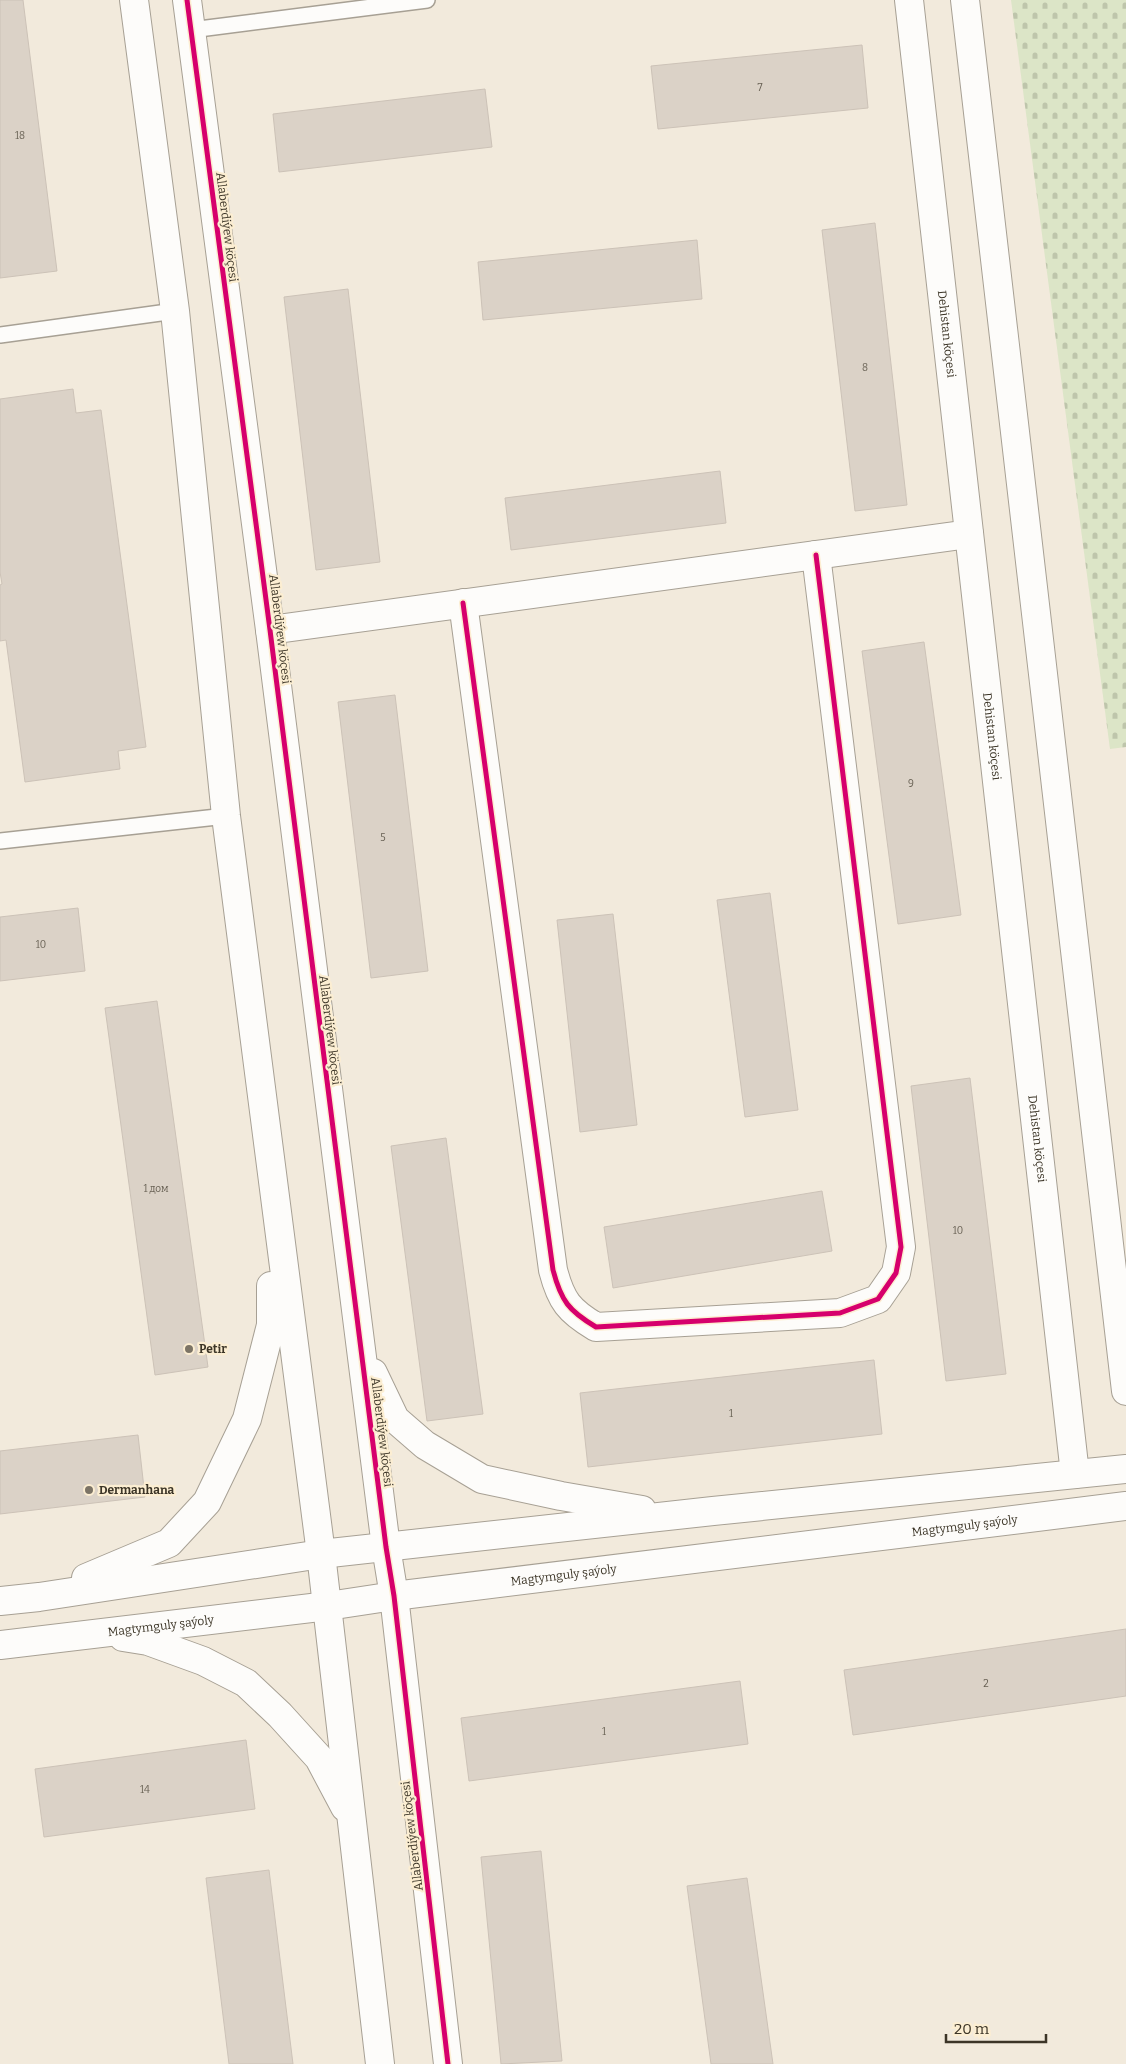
<svg xmlns="http://www.w3.org/2000/svg" width="1126" height="2064" viewBox="0 0 1126 2064" font-family="Bitter,serif">
<style>
.cemetery{fill:url(#cemetery-stones)}
.building{fill:#dbd2c7;stroke:#ccc2b7}
.lines{fill:none;stroke-linecap:round;stroke-linejoin:round}
.lane-casing{stroke:#a7a094;stroke-width:18}
.street-casing{stroke:#a7a094;stroke-width:30}
.secondary-casing{stroke:#a7a094;stroke-width:30}
.lane{stroke:#fdfcfa;stroke-width:15}
.street{stroke:#fdfcfa;stroke-width:28}
.secondary{stroke:#fdfcfa;stroke-width:28}
.cycleway-casing{stroke:#fceed2;stroke-width:8}
.cycleway{stroke:#d6006c;stroke-width:5}
.poi-dot{fill:#7c7466;stroke:#fceed2;stroke-width:2}
.labels{text-anchor:middle;stroke-width:4.5;stroke-linejoin:round;paint-order:stroke}
.number-label{font-size:10px;fill:#665f52}
.street-label{font-size:12px;fill:#3c3527;stroke:#fceed2}
.poi-label{font-size:12px;font-weight:bold;fill:#3c3527;stroke:#fceed2;text-anchor:start}
</style>
<defs>
<pattern id="cemetery-stones" width="16" height="16" patternUnits="userSpaceOnUse" patternTransform="scale(1.25)"><rect width="16" height="16" fill="#dce5c7"/><path d="M2 7V4a2 2 0 0 1 4 0v3zM10 15v-3a2 2 0 0 1 4 0v3z" fill="#bec5ab"/></pattern>
</defs>
<rect width="100%" height="100%" fill="#f2eadc"/>
<!-- cemetery -->
<polygon class="cemetery" points="1011,0 1126,0 1126,747 1110,749"/>
<!-- building -->
<g class="building">
<polygon points="0,0 23,0 57,271 0,278"/>
<polygon points="862,45 868,108 658,129 651,66"/>
<polygon points="485,89 492,147 279,172 273,114"/>
<polygon points="875,223 907,505 855,511 822,230"/>
<polygon points="697,240 702,299 483,320 478,262"/>
<polygon points="348,289 380,562 316,570 284,297"/>
<polygon points="73,389 76,413 101,410 146,747 118,751 120,769 25,782 6,640 0,641 0,585 2,584 0,572 0,399"/>
<polygon points="720,471 726,523 511,550 505,498"/>
<polygon points="924,642 961,915 898,924 862,651"/>
<polygon points="395,695 428,971 371,978 338,702"/>
<polygon points="770,893 798,1110 745,1117 717,900"/>
<polygon points="78,908 85,971 0,981 0,917"/>
<polygon points="613,914 637,1125 580,1132 557,920"/>
<polygon points="157,1001 208,1367 155,1375 105,1008"/>
<polygon points="970,1078 1006,1374 946,1381 911,1086"/>
<polygon points="446,1138 483,1414 427,1421 391,1146"/>
<polygon points="822,1191 832,1251 613,1288 604,1227"/>
<polygon points="874,1360 882,1434 588,1467 580,1393"/>
<polygon points="138,1435 145,1497 0,1514 0,1451"/>
<polygon points="1126,1629 1126,1696 853,1735 844,1670"/>
<polygon points="740,1681 748,1744 469,1781 461,1718"/>
<polygon points="246,1740 255,1809 44,1837 35,1769"/>
<polygon points="541,1851 562,2061 501,2064 481,1857"/>
<polygon points="269,1870 293,2064 229,2064 206,1878"/>
<polygon points="747,1878 773,2064 711,2064 687,1886"/>
</g>
<g class="lines">
<!-- lane casing -->
<g class="lane-casing">
<g id="lane">
<polyline points="191,30 427,0"/>
<polyline points="0,335 175,311"/>
<polyline points="0,841 226,816"/>
</g>
</g>
<!-- street casing -->
<g class="street-casing">
<g id="street">
<path id="s1" d="M909 0 1075 1474"/>
<polyline points="965,0 1126,1391"/>
<path d="M463 603 553 1270C561 1301 569 1311 596 1327L840 1313 878 1299 896 1273 901 1247 816 555"/>
<polyline points="270,630 969,534"/>
</g>
</g>
<!-- secondary casing -->
<g class="secondary-casing">
<g id="secondary">
<polyline points="134,0 175,311 226,816 321,1554 380,2064"/>
<polyline points="187,0 270,630 386,1547 394,1596 448,2064"/>
<polyline points="373,1373 395,1419 425,1445 482,1479 561,1496 642,1510"/>
<polyline points="86,1578 169,1543 207,1502 247,1419 271,1325 271,1286"/>
<polyline points="0,1601 39,1597 321,1554 713,1511 1126,1469"/>
<polyline points="123,1637 148,1641 203,1661 246,1683 280,1715 319,1758 345,1807"/>
<path id="s2" d="M0 1645 328 1606 394 1596 1126 1506"/>
</g>
</g>
<!-- lane -->
<use href="#lane" class="lane"/>
<!-- street -->
<use href="#street" class="street"/>
<!-- secondary -->
<use href="#secondary" class="secondary"/>
<!-- cycleway casing -->
<g class="cycleway-casing">
<g id="cycleway">
<polyline points="187,0 270,630 386,1547 394,1596 448,2064"/>
<path d="M463 603 553 1270C561 1301 569 1311 596 1327L840 1313 878 1299 896 1273 901 1247 816 555"/>
</g>
</g>
<!-- cycleway -->
<use href="#cycleway" class="cycleway"/>
</g>
<!-- markers -->
<g class="poi-dot">
<circle cx="189" cy="1349" r="5"/>
<circle cx="89" cy="1490" r="5"/>
</g>
<g class="labels">
<!-- number labels -->
<g class="number-label">
<text x="760" y="91">7</text>
<text x="20" y="139">18</text>
<text x="865" y="371">8</text>
<text x="911" y="787">9</text>
<text x="383" y="841">5</text>
<text x="41" y="948">10</text>
<text x="156" y="1192">1 дом</text>
<text x="958" y="1234">10</text>
<text x="731" y="1417">1</text>
<text x="986" y="1687">2</text>
<text x="604" y="1735">1</text>
<text x="145" y="1793">14</text>
</g>
<!-- street labels -->
<g class="street-label">
<text transform="translate(227 227) rotate(83)" y="4">Allaberdiýew köçesi</text>
<text dy="4" stroke="none"><textPath href="#s1" startOffset="336">Dehistan köçesi</textPath></text>
<text transform="translate(280 629) rotate(83)" y="4">Allaberdiýew köçesi</text>
<text dy="4" stroke="none"><textPath href="#s1" startOffset="741">Dehistan köçesi</textPath></text>
<text transform="translate(330 1030) rotate(83)" y="4">Allaberdiýew köçesi</text>
<text dy="4" stroke="none"><textPath href="#s1" startOffset="1146">Dehistan köçesi</textPath></text>
<text transform="translate(382 1432) rotate(83)" y="4">Allaberdiýew köçesi</text>
<text dy="4" stroke="none"><textPath href="#s2" startOffset="972">Magtymguly şaýoly</textPath></text>
<text dy="4" stroke="none"><textPath href="#s2" startOffset="568">Magtymguly şaýoly</textPath></text>
<text dy="4" stroke="none"><textPath href="#s2" startOffset="162">Magtymguly şaýoly</textPath></text>
<text transform="translate(412 1836) rotate(-97)" y="4">Allaberdiýew köçesi</text>
</g>
<!-- poi labels -->
<g class="poi-label">
<text x="199" y="1353">Petir</text>
<text x="99" y="1494">Dermanhana</text>
</g>
</g>
<!-- scale -->
<path d="M946 2034v8h100v-8" fill="none" stroke="#3c3527" stroke-width="2.5"/>
<text x="954" y="2034" font-size="15" fill="#3c3527" stroke="#fceed2" stroke-width="4" paint-order="stroke">20 m</text>
</svg>
